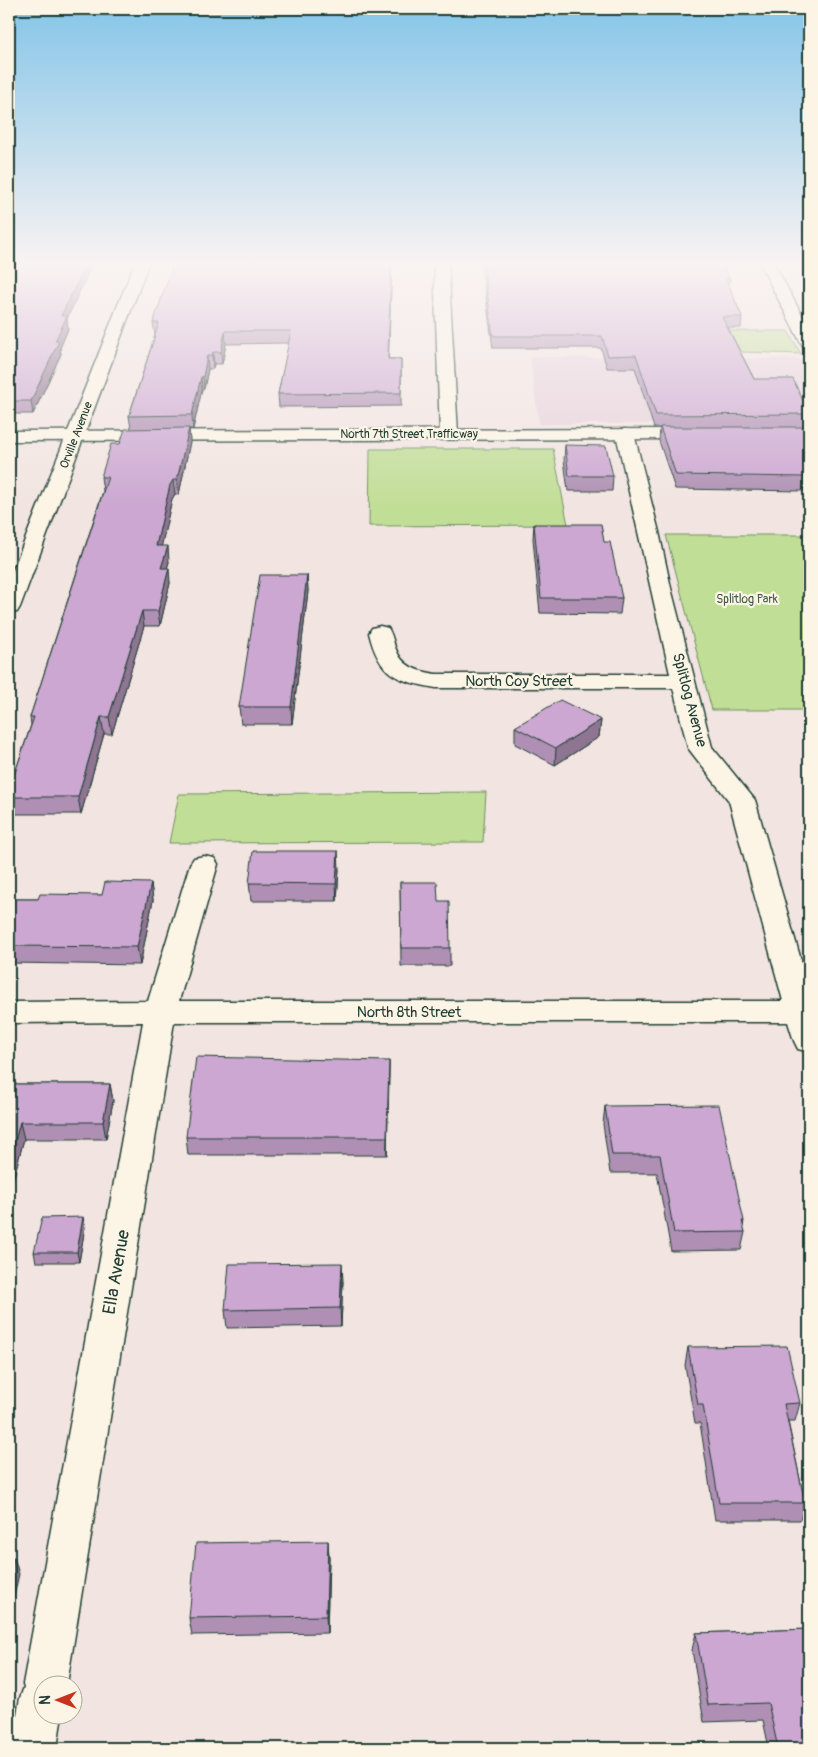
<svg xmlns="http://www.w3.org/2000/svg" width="818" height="1757" viewBox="0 0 818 1757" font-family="Pangolin,sans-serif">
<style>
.built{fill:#e6d2dc}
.green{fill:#c1de96;stroke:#708e65}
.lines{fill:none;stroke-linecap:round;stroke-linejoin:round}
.minor-casing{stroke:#1f3d34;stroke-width:3}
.primary-casing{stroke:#1f3d34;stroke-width:3}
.minor{fill:#fcf5e5;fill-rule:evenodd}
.primary{fill:#fcf5e5;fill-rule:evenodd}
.wall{fill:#af90b4;stroke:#1f3d34}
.shaded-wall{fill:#8e7592;stroke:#1f3d34}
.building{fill:#cba7d1;stroke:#1f3d34}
.labels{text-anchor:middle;stroke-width:4.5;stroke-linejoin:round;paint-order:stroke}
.far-street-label{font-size:12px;fill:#1f3d34;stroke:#fcf5e5}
.far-park-label{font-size:12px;fill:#3f5d48;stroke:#fcf5e5}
.street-label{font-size:15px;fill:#1f3d34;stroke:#fcf5e5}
.near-street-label{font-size:18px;fill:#1f3d34;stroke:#fcf5e5}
</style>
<rect width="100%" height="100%" fill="#f2e5e1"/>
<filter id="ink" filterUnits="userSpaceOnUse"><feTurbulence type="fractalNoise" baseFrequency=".02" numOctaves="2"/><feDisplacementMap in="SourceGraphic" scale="10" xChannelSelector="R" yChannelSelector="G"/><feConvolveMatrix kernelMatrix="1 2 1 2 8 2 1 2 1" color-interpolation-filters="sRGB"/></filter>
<g filter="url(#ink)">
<!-- built -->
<polygon class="built" points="530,357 803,359 809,373 809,423 539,424"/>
<!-- green -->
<g class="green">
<polygon points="636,331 788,331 801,354 713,351"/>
<polygon points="370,449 553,449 568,525 369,526"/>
<polygon points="666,535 809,535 809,710 712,710"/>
<polygon points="486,792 483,842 169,843 179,794"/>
</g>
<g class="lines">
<!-- minor casing -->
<g class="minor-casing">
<g id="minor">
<polygon points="135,262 149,262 20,607 17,612 9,613 9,580"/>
<polygon points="434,262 448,262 458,434 455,438 449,439 443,438 440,434"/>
<polygon points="759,262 773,262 809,328 809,348 803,346 801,343"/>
<path d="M625 429 631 430 634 434 659 532 671 588 712 747 755 800 809 988V1052L798 1049 794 1041 788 1022H174L67 1684H42V1714H62L57 1748H11L20 1698 24 1687 23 1684 143 1022 9 1023V1002L148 1001 190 864 194 858 204 856 214 858 218 864 179 1001H783L729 801 688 748 673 688H436C396 681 379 675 369 633L372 628 380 626 388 628C392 634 393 640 395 647 402 667 417 671 436 674H670L616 434 619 430Z"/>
</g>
</g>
<!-- primary casing -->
<g class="primary-casing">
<polygon id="primary" points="698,429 704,430 707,434 704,438 698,439 9,441 9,431"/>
</g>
<!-- minor -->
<use href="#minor" class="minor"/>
<!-- primary -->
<use href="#primary" class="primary"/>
</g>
<!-- wall -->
<g class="wall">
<polygon points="9,262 67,319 68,329 60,348 61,354 33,414 9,414"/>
<polygon points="392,262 388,359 401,359 401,406 279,407 278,394 289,343 226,344 222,364 214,364 213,369 208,369 204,389 202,389 193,429 189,429 190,442 179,494 175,494 172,499 161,546 169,562 167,568 170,583 160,626 144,626 112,734 104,734 81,814 9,814 9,790 31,725 30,717 103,491 101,477 120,444 131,429 129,416 155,335 153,323"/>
<polygon points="481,262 721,262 730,279 729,286 742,317 741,328 728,328 754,379 809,414 807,427 809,427 809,488 803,488 803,491 675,489 659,441 660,428 654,428 635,368 607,368 601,348 493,348"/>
<polygon points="803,262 809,262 809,274"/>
<polygon points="565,445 613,476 612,491 568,491 564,460"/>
<polygon points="534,524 604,542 622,598 620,614 540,613 533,539"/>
<polygon points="307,575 308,591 292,724 241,724 239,707"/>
<polygon points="601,720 599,737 555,765 515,744 515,727"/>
<polygon points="339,869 337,901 251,901 249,883"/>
<polygon points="400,882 438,901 450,948 450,966 401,966"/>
<polygon points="151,883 153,900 140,965 9,963 9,899 38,899 102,895"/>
<polygon points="389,1061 387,1155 188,1155 186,1137"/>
<polygon points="9,1084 110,1084 113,1101 106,1139 24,1139 9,1195"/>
<polygon points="605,1106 744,1221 743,1227 745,1232 741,1250 671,1251 657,1173 610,1173 603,1124"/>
<polygon points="85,1227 79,1262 36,1262 34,1252"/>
<polygon points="343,1281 341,1326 227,1328 225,1310"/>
<polygon points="688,1347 800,1403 795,1421 788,1421 805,1503 800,1520 715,1520 700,1423 695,1423 685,1365"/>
<polygon points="328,1541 329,1558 327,1633 192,1635 189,1618"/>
<polygon points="809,1629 809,1748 769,1748 763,1720 704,1722 692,1650 696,1633"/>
</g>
<!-- shaded-wall -->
<g class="shaded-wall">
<polygon points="87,262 93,262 67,319 68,329 60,348 61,354 33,414 31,401 55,341 61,316"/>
<polygon points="391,262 392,262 388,371 388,359"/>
<polygon points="225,331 226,344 222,364 221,352"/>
<polygon points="213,352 214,364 213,369 212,356"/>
<polygon points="207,356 208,369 204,389 203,377"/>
<polygon points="201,377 202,389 193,429 192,415"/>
<polygon points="189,428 190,442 179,494 177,480"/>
<polygon points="173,480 175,494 172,499 158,562 156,546 170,485"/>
<polygon points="168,546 169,562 163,583 161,568"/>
<polygon points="169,568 170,583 160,626 158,611"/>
<polygon points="307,575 308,591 292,724 291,707"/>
<polygon points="142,611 144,626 112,734 109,717"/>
<polygon points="101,717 104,734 81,814 78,797"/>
<polygon points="601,720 599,737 555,765 556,748"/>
<polygon points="338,851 339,869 337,901 336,884"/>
<polygon points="151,883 153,900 140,965 137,947"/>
<polygon points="389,1061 389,1079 387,1155 387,1137"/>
<polygon points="110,1084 113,1101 106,1139 103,1122"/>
<polygon points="20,1122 24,1139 9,1195 9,1163"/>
<polygon points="83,1217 85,1227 79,1262 77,1252"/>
<polygon points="342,1263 343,1281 341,1326 340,1308"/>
<polygon points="328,1541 329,1558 327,1633 326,1616"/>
<polygon points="14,1557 19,1574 9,1620 9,1579"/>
</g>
<!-- building -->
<g class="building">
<polygon points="9,262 87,262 61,316 67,316 55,341 59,341 31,401 9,401 9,307 16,295 9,295"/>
<polygon points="174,262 391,262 388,359 401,359 401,393 278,394 291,331 225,331 221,352 213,352 212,356 207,356 203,377 201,377 192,415 129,416 159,323 153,323"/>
<polygon points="483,262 721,262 730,279 726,279 742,317 722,317 754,379 793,379 809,414 656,415 636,355 608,356 602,336 493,336"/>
<polygon points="660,427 809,427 809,473 804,473 805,477 676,475"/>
<polygon points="189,428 177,480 173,480 170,485 156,546 168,546 161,568 169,568 158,611 142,611 109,717 101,717 78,797 9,797 9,790 34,717 30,717 108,477 101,477 111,444 120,444 125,429"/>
<polygon points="565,445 606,446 613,476 569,476"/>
<polygon points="534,524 601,524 604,542 610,542 622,598 541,598"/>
<polygon points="260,575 307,575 291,707 239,707"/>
<polygon points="560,700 601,720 556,748 515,727"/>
<polygon points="253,851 338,851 336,884 249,883"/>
<polygon points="105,882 151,883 137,947 9,946 9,899 38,899 40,894 102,895"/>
<polygon points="400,882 437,882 438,901 449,901 450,948 401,948"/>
<polygon points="196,1057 389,1061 387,1137 186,1137"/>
<polygon points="9,1084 110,1084 103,1122 20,1122 9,1163"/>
<polygon points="719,1105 744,1221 742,1221 745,1232 674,1233 660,1155 612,1155 605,1106"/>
<polygon points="83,1217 77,1252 34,1252 42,1218"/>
<polygon points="342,1263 340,1308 225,1310 229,1264"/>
<polygon points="787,1346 800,1403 784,1404 805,1503 719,1503 703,1405 698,1405 688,1347"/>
<polygon points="328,1541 326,1616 189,1618 196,1543"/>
<polygon points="9,1557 14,1557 9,1579"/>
<polygon points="809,1629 809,1748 778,1748 768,1703 708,1705 696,1633"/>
</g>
</g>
<!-- sky -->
<linearGradient id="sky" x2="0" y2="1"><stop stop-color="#84c5e8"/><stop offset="0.52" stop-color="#f9f3f2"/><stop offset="1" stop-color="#f9f3f2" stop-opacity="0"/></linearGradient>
<rect width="818" height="508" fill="url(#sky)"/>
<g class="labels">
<!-- far-street labels -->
<g class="far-street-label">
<text x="409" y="438">North 7th Street Trafficway</text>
<text transform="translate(76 435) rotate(-69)" y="4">Orville Avenue</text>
</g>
<!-- far-park labels -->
<g class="far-park-label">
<text x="747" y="603">Splitlog Park</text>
</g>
<!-- street labels -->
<g class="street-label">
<text x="519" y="686">North Coy Street</text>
<text transform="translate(690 700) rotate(75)" y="5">Splitlog Avenue</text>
<text x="409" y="1017">North 8th Street</text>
</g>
<!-- near-street labels -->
<g class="near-street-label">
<text transform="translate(116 1272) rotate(-80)" y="6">Ella Avenue</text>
</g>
</g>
<!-- margin -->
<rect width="818" height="1757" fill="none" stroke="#fcf5e5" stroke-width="30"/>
<rect x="15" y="15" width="788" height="1727" fill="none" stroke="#1f3d34" stroke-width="2" filter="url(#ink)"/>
<!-- north arrow -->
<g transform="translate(58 1700) rotate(270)"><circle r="24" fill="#fcf5e5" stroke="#a4ab9e"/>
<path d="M0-4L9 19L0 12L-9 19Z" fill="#c8321e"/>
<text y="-8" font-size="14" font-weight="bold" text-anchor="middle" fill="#1f3d34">N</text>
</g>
</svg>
